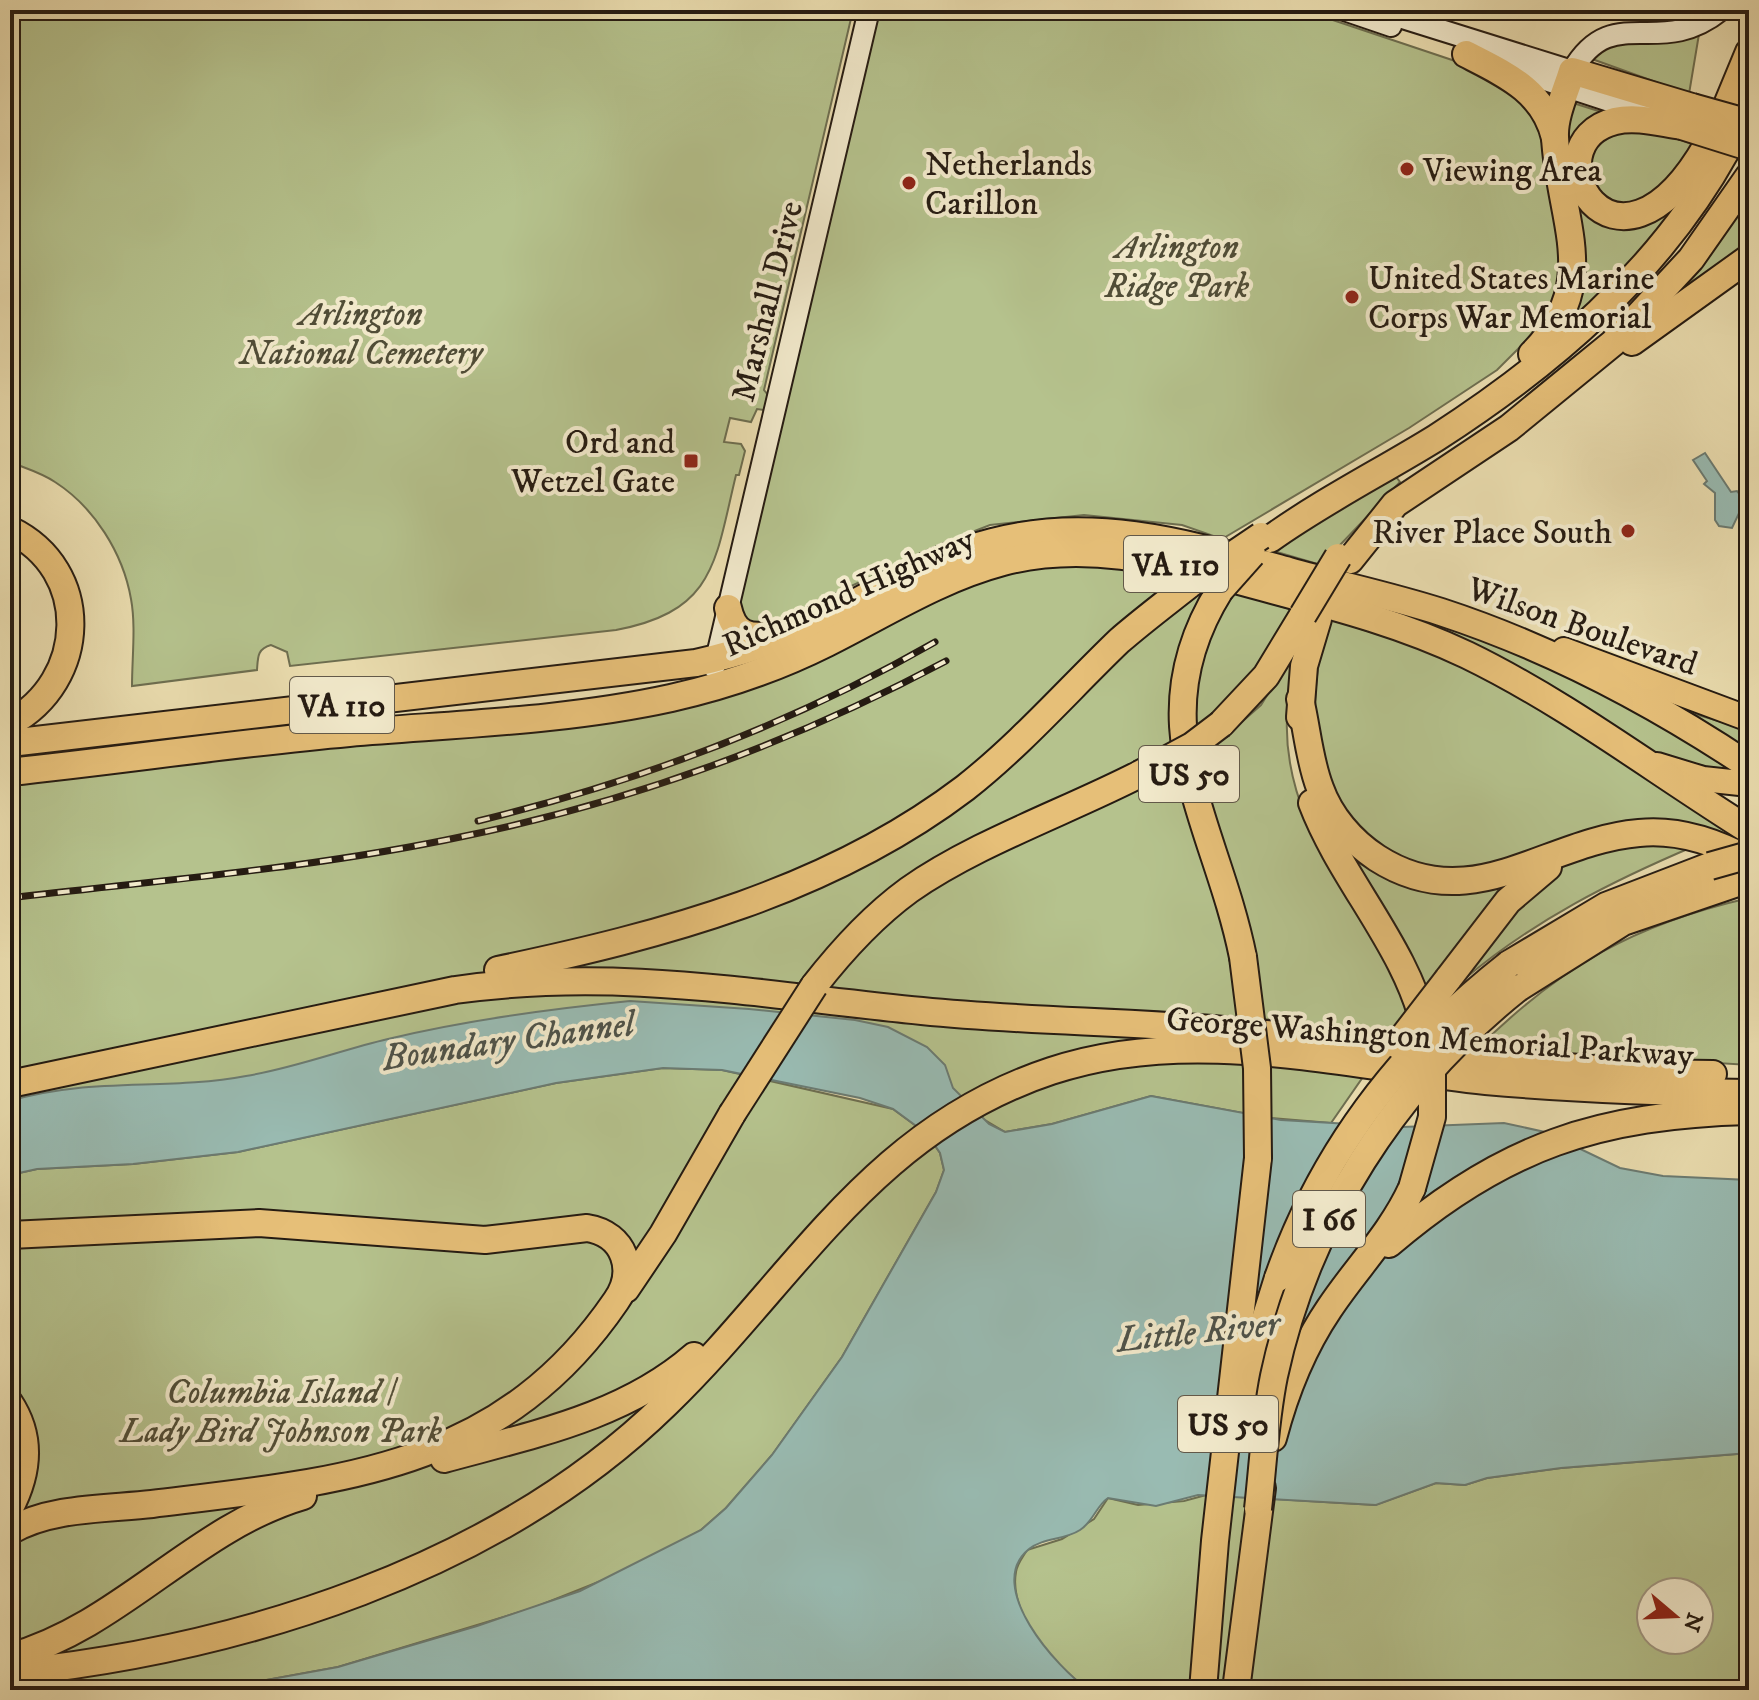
<svg xmlns="http://www.w3.org/2000/svg" width="1759" height="1700" viewBox="0 0 1759 1700" font-family="'IM FELL DW Pica',serif">
<style>
.green{fill:#b5c28d;stroke:#6d6e50;stroke-width:2;fill-rule:evenodd}
.water{fill:#99bbb2;stroke:#6b7b72;stroke-width:2}
.lines{fill:none;stroke-linecap:round;stroke-linejoin:round}
.secondary-casing{stroke:#251b12;stroke-width:24}
.primary-casing{stroke:#251b12;stroke-width:28}
.highway-casing{stroke:#251b12;stroke-width:30}
.secondary{stroke:#f2eacc;stroke-width:20}
.primary{stroke:#e6bf78;stroke-width:24}
.highway{stroke:#e6bf78;stroke-width:26}
.rail-casing{stroke:#251b12;stroke-width:7}
.rail{stroke:#f2eacc;stroke-width:4;stroke-dasharray:12;stroke-linecap:butt}
.highway-bridge-casing{stroke:#251b12;stroke-width:30;stroke-linecap:butt}
.highway-bridge{stroke:#e6bf78;stroke-width:26}
.poi-dot{fill:#8f2418;stroke:#f2eacc;stroke-width:3}
.labels{text-anchor:middle;stroke-width:8;stroke-linejoin:round;paint-order:stroke}
.shield{fill:#f2eacc;stroke:#62594a;stroke-width:2}
.shield-label{font-size:32px;font-weight:bold;fill:#251b12}
.poi-label{font-size:34px;fill:#251b12;stroke:#f2eacc;text-anchor:start}
.park-label{font-size:34px;font-style:italic;fill:#504d37;stroke:#f2eacc}
.street-label{font-size:34px;fill:#251b12;stroke:#f2eacc}
.water-label{font-size:36px;font-style:italic;fill:#4e534a;stroke:#f2eacc}
</style>
<rect width="100%" height="100%" fill="#ebdeb0"/>
<filter id="stains"><feTurbulence type="fractalNoise" baseFrequency=".0025" numOctaves="4"/><feColorMatrix values="0 0 0 0 .2 0 0 0 0 .09 0 0 0 0 .02 0 0 0 .5 -.17"/></filter>
<radialGradient id="worn" r=".72"><stop offset=".6" stop-color="#630" stop-opacity="0"/><stop offset="1" stop-color="#630" stop-opacity=".3"/></radialGradient>
<!-- green -->
<g class="green">
<path d="M10 10H853L764 390 768 395 764 410 757 409 751 422 730 418 724 442 741 444 745 451 739 475H736C715 561 716 611 616 630L290 666 287 652 271 645C257 649 258 657 257 670L132 686C132 658 136 626 131 599 123 553 94 507 55 482 42 473 25 468 10 462Z"/>
<polygon points="877,10 1303,10 1467,65 1507,85 1540,125 1564,265 1551,309 1532,335 1497,370 1409,428 1222,539 1182,525 1084,515 990,525 944,543 763,627 748,627 738,598"/>
<polygon points="1699,34 1689,94 1592,59 1595,44"/>
<path d="M1570 102 1608 114 1572 158 1609 224 1689 186C1659 244 1607 289 1559 332L1561 134Z"/>
<path d="M1622 131 1659 132 1700 147 1686 166 1628 210 1588 184C1592 150 1590 146 1622 131Z"/>
<polygon points="1749,198 1749,251 1660,312 1712,251"/>
<polygon points="1393,473 1400,482 1321,565 1270,550"/>
<polygon points="1082,552 1220,590 1185,671 1259,1116 1151,1096 1052,1124 1005,1132 849,1039 174,1096 10,1114 10,784 646,704 925,591"/>
<polygon points="1231,592 1297,611 1250,684 1189,736 1196,662"/>
<path d="M1390 612C1521 644 1626 703 1739 774L1651 754Z"/>
<path d="M1327 618 1451 658 1531 702 1748 838 1732 841 1717 835C1657 843 1596 852 1536 860 1504 864 1465 873 1433 869 1410 866 1390 855 1373 841 1302 787 1309 697 1327 618Z"/>
<path d="M1299 644C1296 664 1290 684 1288 704 1275 822 1366 910 1413 1009L1389 1036 1264 1019 1194 764 1261 705Z"/>
<polygon points="1671,707 1749,730 1749,751"/>
<polygon points="1342,840 1375,866 1526,874 1425,996"/>
<path d="M1629 841 1697 845C1612 881 1534 920 1462 981L1494 924 1560 864Z"/>
<path d="M1749 898V1065L1478 1048C1561 966 1635 924 1749 898Z"/>
<polygon points="1270,1066 1365,1074 1331,1123 1271,1118"/>
<polygon points="663,1068 722,1070 893,1109 927,1134 940,1153 944,1170 936,1192 842,1357 772,1455 726,1508 701,1530 664,1551 621,1573 533,1608 338,1667 212,1690 10,1690 10,1175 37,1169 133,1164 238,1152 556,1083"/>
<path d="M1749 1453V1690H1089C1057 1667 1008 1615 1016 1572 1017 1564 1023 1557 1027 1550L1062 1539 1094 1519 1108 1498 1138 1505 1184 1501 1206 1495 1375 1505 1436 1483 1465 1485 1487 1478 1561 1468ZM1651 1592H1699V1640H1651Z"/>
</g>
<!-- water -->
<g class="water">
<polygon points="1705,453 1731,492 1737,491 1740,495 1749,489 1749,509 1741,509 1732,528 1719,526 1715,520 1715,493 1704,484 1707,481 1693,460"/>
<path d="M630 1001 749 1009 855 1020 888 1027 927 1047 945 1065 953 1088 989 1124 1005 1132 1052 1124 1151 1096 1281 1120 1402 1127 1504 1123 1545 1132 1620 1168 1663 1176 1749 1180V1453L1561 1468 1487 1478 1465 1485 1436 1483 1376 1505 1198 1495 1156 1506 1108 1498C1096 1506 1094 1521 1080 1530 1065 1540 1042 1538 1029 1549 983 1586 1057 1668 1089 1690H212L338 1667 477 1626 580 1591 701 1530 726 1508 772 1455 842 1357 936 1192 944 1170 940 1153 927 1134 893 1109 860 1098 722 1070 663 1068 556 1083 238 1152 133 1164 37 1169 10 1175V1101C87 1077 168 1091 246 1076 295 1068 341 1050 388 1039 467 1020 549 1009 630 1001Z"/>
</g>
<g class="lines">
<!-- secondary casing -->
<g class="secondary-casing">
<g id="secondary">
<polyline points="1344,10 1391,26"/>
<path d="M1377 10 1572 71C1613 0 1658 61 1721 10"/>
<polyline points="1500,65 1652,115"/>
<polyline points="714,668 869,10"/>
</g>
</g>
<!-- primary casing -->
<g class="primary-casing">
<g id="primary">
<polyline points="1564,650 1749,719"/>
<polyline points="1657,765 1703,779 1749,784"/>
<path d="M10 1402C34 1438 29 1474 10 1510"/>
</g>
</g>
<!-- highway casing -->
<g class="highway-casing">
<g id="highway">
<path d="M1466 54C1505 74 1544 91 1555 138"/>
<polyline points="1727,105 1749,52"/>
<path d="M1682 126C1660 123 1637 116 1615 121 1526 143 1613 308 1707 145"/>
<polyline points="1632,342 1749,258"/>
<path d="M1532 354C1603 282 1559 221 1555 137 1554 116 1566 91 1572 71L1692 107"/>
<path d="M10 530C93 570 88 681 10 723"/>
<path d="M1270 539C1323 501 1381 472 1436 438 1551 364 1659 272 1726 151"/>
<polyline points="1350,560 1395,504 1509,428 1613,343 1691,259 1749,176"/>
<path d="M1220 590C1136 724 1216 823 1243 957"/>
<path d="M728 608C734 635 749 639 775 634"/>
<path d="M1300 699C1307 728 1309 760 1320 788 1330 816 1351 841 1377 858 1472 919 1545 841 1639 833 1678 829 1714 841 1749 860"/>
<polyline points="1300,717 1304,666 1318,619"/>
<polyline points="1221,724 1266,676 1303,615"/>
<path d="M10 743 696 663C741 653 785 638 827 617 882 590 932 557 992 542 1095 515 1190 544 1289 571 1339 585 1391 596 1441 612 1551 648 1653 702 1749 766"/>
<path d="M10 772C123 760 236 743 349 733 456 724 566 721 671 698 725 686 777 668 827 643 885 614 939 579 1003 562 1082 541 1161 560 1239 581 1316 602 1394 620 1467 655 1566 703 1656 772 1749 830"/>
<path d="M1312 803C1342 882 1408 948 1426 1032"/>
<polyline points="1509,964 1606,906 1710,866"/>
<path d="M498 970C663 935 828 892 965 788 1021 744 1068 690 1119 641 1142 621 1166 603 1190 584"/>
<polyline points="1448,979 1508,901 1548,867"/>
<path d="M814 986C842 950 872 917 909 890 976 843 1066 812 1140 774"/>
<polyline points="1518,988 1623,922 1749,879"/>
<path d="M10 1084 455 990C619 967 760 995 922 1011 1030 1022 1138 1021 1246 1032 1402 1047 1556 1073 1713 1074"/>
<path d="M10 1235 259 1223 485 1240 587 1228C625 1234 637 1271 616 1301 500 1471 339 1481 152 1504 107 1509 50 1507 10 1531"/>
<path d="M1389 1244C1503 1146 1599 1115 1749 1111"/>
<polyline points="626,1289 663,1234 732,1114"/>
<polyline points="1249,1390 1258,1342 1278,1278"/>
<path d="M1273 1438C1285 1392 1302 1349 1329 1309 1356 1268 1391 1234 1412 1188"/>
<path d="M444 1459C531 1435 624 1417 694 1356"/>
<path d="M10 1657C121 1626 194 1528 303 1496"/>
<path d="M10 1673C241 1649 496 1570 666 1404 795 1279 870 1131 1051 1071 1191 1024 1344 1066 1486 1081 1574 1089 1661 1092 1749 1093"/>
<polyline points="1203,1690 1215,1541 1258,1158"/>
<polyline points="1236,1690 1262,1488"/>
</g>
</g>
<!-- secondary -->
<use href="#secondary" class="secondary"/>
<!-- primary -->
<use href="#primary" class="primary"/>
<!-- highway -->
<use href="#highway" class="highway"/>
<!-- rail casing -->
<g class="rail-casing">
<g id="rail">
<path d="M478 821C638 782 792 724 935 642"/>
<path d="M10 898C162 880 316 868 465 836 634 801 794 742 946 661"/>
</g>
</g>
<!-- rail -->
<use href="#rail" class="rail"/>
<!-- highway-bridge casing -->
<g class="highway-bridge-casing">
<g id="highway-bridge">
<polyline points="1692,107 1749,123"/>
<polyline points="1682,126 1749,147"/>
<polyline points="1190,584 1261,536"/>
<polyline points="1220,590 1252,554"/>
<polyline points="1303,615 1338,557"/>
<polyline points="1140,774 1192,746 1221,724"/>
<polyline points="1710,866 1749,855"/>
<polyline points="1243,957 1257,1068 1258,1158"/>
<polyline points="1397,1045 1448,979"/>
<polyline points="732,1114 814,986"/>
<polyline points="1412,1188 1432,1117 1432,1059"/>
<path d="M1278 1278C1323 1149 1403 1047 1509 964"/>
<path d="M1258 1509C1263 1465 1265 1420 1274 1376 1307 1222 1396 1085 1518 988"/>
</g>
</g>
<!-- highway-bridge -->
<use href="#highway-bridge" class="highway-bridge"/>
</g>
<!-- markers -->
<g class="poi-dot">
<circle cx="1407" cy="169" r="8"/>
<circle cx="909" cy="183" r="8"/>
<circle cx="1352" cy="297" r="8"/>
<rect x="683" y="453" width="16" height="16" rx="4"/>
<circle cx="1628" cy="531" r="8"/>
</g>
<g class="labels">
<!-- shield labels -->
<g class="shield">
<rect x="1124" y="536" width="104" height="56" rx="6"/>
<rect x="290" y="677" width="104" height="56" rx="6"/>
<rect x="1139" y="746" width="100" height="56" rx="6"/>
<rect x="1293" y="1191" width="72" height="56" rx="6"/>
<rect x="1178" y="1396" width="100" height="56" rx="6"/>
</g>
<g class="shield-label">
<text x="1176" y="575">VA 110</text>
<text x="342" y="716">VA 110</text>
<text x="1189" y="785">US 50</text>
<text x="1329" y="1230">I 66</text>
<text x="1228" y="1435">US 50</text>
</g>
<!-- poi labels -->
<g class="poi-label">
<text x="925" y="175">Netherlands<tspan x="925" dy="39">Carillon</tspan></text>
<text x="1423" y="181">Viewing Area</text>
<text x="1368" y="289">United States Marine<tspan x="1368" dy="39">Corps War Memorial</tspan></text>
<text x="675" y="453" text-anchor="end">Ord and<tspan x="675" dy="39">Wetzel Gate</tspan></text>
<text x="1612" y="543" text-anchor="end">River Place South</text>
</g>
<!-- park labels -->
<g class="park-label">
<text x="1177" y="258">Arlington<tspan x="1177" dy="39">Ridge Park</tspan></text>
<text x="361" y="325">Arlington<tspan x="361" dy="39">National Cemetery</tspan></text>
<text x="281" y="1403">Columbia Island /<tspan x="281" dy="39">Lady Bird Johnson Park</tspan></text>
</g>
<!-- street labels -->
<g class="street-label">
<text transform="translate(766 301) rotate(-76)" y="12">Marshall Drive</text>
<text transform="translate(848 591) rotate(-24)" y="12">Richmond Highway</text>
<text transform="translate(1583 625) rotate(19)" y="12">Wilson Boulevard</text>
<text transform="translate(1430 1036) rotate(4)" y="12">George Washington Memorial Parkway</text>
</g>
<!-- water labels -->
<g class="water-label">
<text transform="translate(508 1039) rotate(-8)" y="13">Boundary Channel</text>
<text transform="translate(1198 1330) rotate(-6)" y="13">Little River</text>
</g>
</g>
<!-- margin -->
<rect width="1759" height="1700" fill="none" stroke="#ebdeb0" stroke-width="40"/>
<rect x="12" y="12" width="1735" height="1676" fill="none" stroke="#251b12" stroke-width="4"/>
<rect x="20" y="20" width="1719" height="1660" fill="none" stroke="#251b12" stroke-width="2"/>
<!-- north arrow -->
<g transform="translate(1675 1616) rotate(109)"><circle r="38" fill="#f2eacc" stroke="#a09782" stroke-width="2"/>
<path d="M0-6L14 30L0 20L-14 30Z" fill="#8f2418"/>
<text y="-12" font-size="22" font-weight="bold" text-anchor="middle" fill="#251b12">N</text>
</g>
<rect width="100%" height="100%" filter="url(#stains)"/>
<rect width="100%" height="100%" fill="url(#worn)"/>
</svg>
